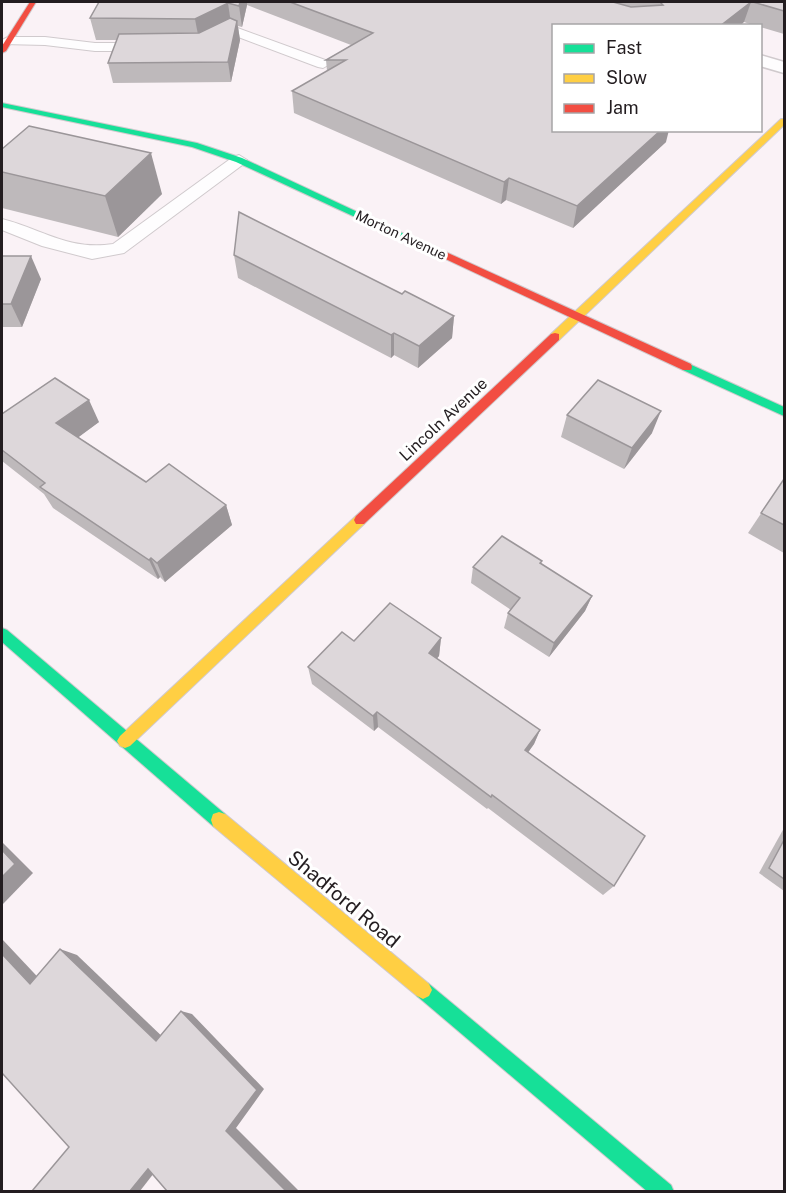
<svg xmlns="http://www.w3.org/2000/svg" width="786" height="1193" viewBox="0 0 786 1193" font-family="'Public Sans',sans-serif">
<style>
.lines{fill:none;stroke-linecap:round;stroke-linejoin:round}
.lane-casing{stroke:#d0cacd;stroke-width:2}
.street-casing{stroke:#d0cacd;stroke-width:3}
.fast-casing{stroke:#d0cacd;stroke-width:2}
.slow-casing{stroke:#d0cacd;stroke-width:2}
.jam-casing{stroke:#d0cacd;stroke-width:2}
.lane{fill:#fefdfe;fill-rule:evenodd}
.street{fill:#fefdfe;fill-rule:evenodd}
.fast{fill:#16e098;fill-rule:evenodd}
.slow{fill:#ffcf43;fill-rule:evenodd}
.jam{fill:#f24e42;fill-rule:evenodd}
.wall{fill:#beb9bb}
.shaded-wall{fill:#9b9699}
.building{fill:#ddd7da;stroke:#9b9699;stroke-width:1.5}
.labels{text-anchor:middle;stroke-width:6;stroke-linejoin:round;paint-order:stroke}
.far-street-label{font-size:14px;fill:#231d20;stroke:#fff}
.street-label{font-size:16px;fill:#231d20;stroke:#fff}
.near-street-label{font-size:20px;fill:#231d20;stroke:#fff}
</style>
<rect width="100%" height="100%" fill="#faf2f6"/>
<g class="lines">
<!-- lane casing -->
<g class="lane-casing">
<g id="lane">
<polygon points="232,26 328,61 330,64 323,68 318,67 233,35 213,46 203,46 201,43"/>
<polygon points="8,37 45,37 95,43 148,43 155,47 148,51 95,51 45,45 3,44 2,40"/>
<path d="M239 155 247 160 245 163 124 253 92 259 42 246 2 230V219C42 229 69 251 113 244L233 157Z"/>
</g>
</g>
<!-- street casing -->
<g class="street-casing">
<polygon id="street" points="760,55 784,62 784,73 760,66"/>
</g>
<!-- fast casing -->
<g class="fast-casing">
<g id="fast">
<polygon points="2,103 197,143 242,158 415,239 407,241 236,162 192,147 2,107"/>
<polygon points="687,363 784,407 784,416 683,370 682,367"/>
<polygon points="2,628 7,630 225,814 227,820 225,826 219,828 213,826 2,642"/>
<polygon points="423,981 429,984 671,1185 674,1192 648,1192 417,996 414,990 417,984"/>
</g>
</g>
<!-- slow casing -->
<g class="slow-casing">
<g id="slow">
<polygon points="781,119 784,119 784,125 559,340 551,340 551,334"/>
<polygon points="360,515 366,520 364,524 130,746 125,748 120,746 117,741 120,736 356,516"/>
<polygon points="219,812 225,814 429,984 432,990 429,996 423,999 417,996 213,826 211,820 213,814"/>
</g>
</g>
<!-- jam casing -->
<g class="jam-casing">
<g id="jam">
<polygon points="30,2 36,2 6,51 2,53 2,46"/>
<polygon points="407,237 413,237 691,364 692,367 691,370 683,370 407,241"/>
<polygon points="555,333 559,334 559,340 364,524 356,524 354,520 356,516 551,334"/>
</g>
</g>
<!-- lane -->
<use href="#lane" class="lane"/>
<!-- street -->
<use href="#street" class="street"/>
<!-- fast -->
<use href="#fast" class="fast"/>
<!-- slow -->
<use href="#slow" class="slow"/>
<!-- jam -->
<use href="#jam" class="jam"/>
</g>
<!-- wall -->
<g class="wall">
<polygon points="99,2 784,2 784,34 760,27 760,26 755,26 744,22 554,26 666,142 573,228 506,200 501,204 294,113 292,91 327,71 326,60 351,45 247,5 242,27 238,26 240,40 231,82 113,83 108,63 117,40 96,40 90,18"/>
<polygon points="2,149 162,194 118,237 2,208"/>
<polygon points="234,255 402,294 454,316 452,338 418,368 394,355 391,358 238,278"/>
<polygon points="2,256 41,279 22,327 2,327"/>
<polygon points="2,414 99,422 78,437 146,482 226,505 232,525 165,582 160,577 158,579 53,508 44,494 2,461"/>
<polygon points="567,415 652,433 624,469 561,437"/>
<polygon points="784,479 784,553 748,533"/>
<polygon points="542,561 541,564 592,596 585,611 549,657 504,628 508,613 511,610 471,583 473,567"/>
<polygon points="441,638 439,656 437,658 540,730 534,744 528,752 614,886 603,895 488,808 487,809 378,727 374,731 312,684 308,667 354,641"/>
<polygon points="784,828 784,891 759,873"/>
</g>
<!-- shaded-wall -->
<g class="shaded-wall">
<polygon points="240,2 247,2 247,5 242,27 239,6"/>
<polygon points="751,2 744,22 740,26 720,26"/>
<polygon points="228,3 231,24 199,40 195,19"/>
<polygon points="237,21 240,40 231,82 228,62"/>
<polygon points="661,130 669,130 666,142 573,228 577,206"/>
<polygon points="151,153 162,194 118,237 105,196"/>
<polygon points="509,178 506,200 501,204 504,182"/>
<polygon points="31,256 41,279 22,327 11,304"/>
<polygon points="454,316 452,338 418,368 419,346"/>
<polygon points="394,333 394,355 391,358 391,335"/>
<polygon points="89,400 99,422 68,445 56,423"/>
<polygon points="661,411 652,433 624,469 632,448"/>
<polygon points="226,505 232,525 165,582 157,563"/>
<polygon points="151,558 160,577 158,579 149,560"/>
<polygon points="592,596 585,611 549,657 554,643"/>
<polygon points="441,638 439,656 427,670 429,653"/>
<polygon points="377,712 378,727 374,731 373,716"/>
<polygon points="540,730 534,744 520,764 525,750"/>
<polygon points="2,842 33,873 2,905"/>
<polygon points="2,939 48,988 30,984 2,954"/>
<polygon points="60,949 77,955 169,1043 156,1041"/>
<polygon points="181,1011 192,1014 264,1089 236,1128 299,1191 286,1191 226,1131"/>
<polygon points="161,1164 140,1191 130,1191 148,1169"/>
</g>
<!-- building -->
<g class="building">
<polygon points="99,2 240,2 239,6 228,3 195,19 90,18"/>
<polygon points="290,2 613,2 631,7 663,5 660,2 751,2 720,26 554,26 554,130 661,130 577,206 509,178 504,182 292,91 346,60 326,60 373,33"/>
<polygon points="753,2 784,2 784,11"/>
<polygon points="230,18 237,21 228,62 108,63 119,34 199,33"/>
<polygon points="29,126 151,153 105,196 2,172 2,149"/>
<polygon points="239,212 402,294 405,291 454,316 419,346 394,333 391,335 234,255"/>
<polygon points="2,256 31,256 11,304 2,304"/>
<polygon points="55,378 89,400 56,423 146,482 169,464 226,505 157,563 151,558 149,560 40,487 45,483 2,450 2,414"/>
<polygon points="598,380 661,411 632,448 567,415"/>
<polygon points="784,479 784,525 761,513"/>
<polygon points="502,536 542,561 540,563 592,596 554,643 508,613 520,598 473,567"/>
<polygon points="390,603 441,638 429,653 540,730 525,750 645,836 614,886 492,795 491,797 377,712 373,716 308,667 342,632 354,641"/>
<polygon points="784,840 784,879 769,868"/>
<polygon points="2,850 15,864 2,877"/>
<polygon points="60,949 156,1041 181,1011 257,1090 226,1131 286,1191 167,1191 148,1169 130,1191 32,1191 69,1147 2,1073 2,954 30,984"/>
</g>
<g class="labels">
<!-- far-street labels -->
<g class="far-street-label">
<text transform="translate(401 235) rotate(25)" y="5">Morton Avenue</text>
</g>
<!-- street labels -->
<g class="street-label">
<text transform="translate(443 419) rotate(-43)" y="6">Lincoln Avenue</text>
</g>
<!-- near-street labels -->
<g class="near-street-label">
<text transform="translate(344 899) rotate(40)" y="7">Shadford Road</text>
</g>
</g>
<!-- border -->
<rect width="786" height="1193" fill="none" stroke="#231d20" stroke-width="6"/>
<!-- legend -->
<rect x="552" y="24" width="210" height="108" fill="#ffffff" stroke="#a7a5a6" stroke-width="1.5"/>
<rect x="564" y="44" width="30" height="9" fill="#16e098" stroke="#a7a5a6" stroke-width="1.5"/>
<text x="606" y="54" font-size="18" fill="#231d20">Fast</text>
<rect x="564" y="74" width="30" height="9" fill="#ffcf43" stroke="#a7a5a6" stroke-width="1.5"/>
<text x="606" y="84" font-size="18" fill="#231d20">Slow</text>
<rect x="564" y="104" width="30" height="9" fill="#f24e42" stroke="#a7a5a6" stroke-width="1.5"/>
<text x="606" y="114" font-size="18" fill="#231d20">Jam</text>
</svg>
